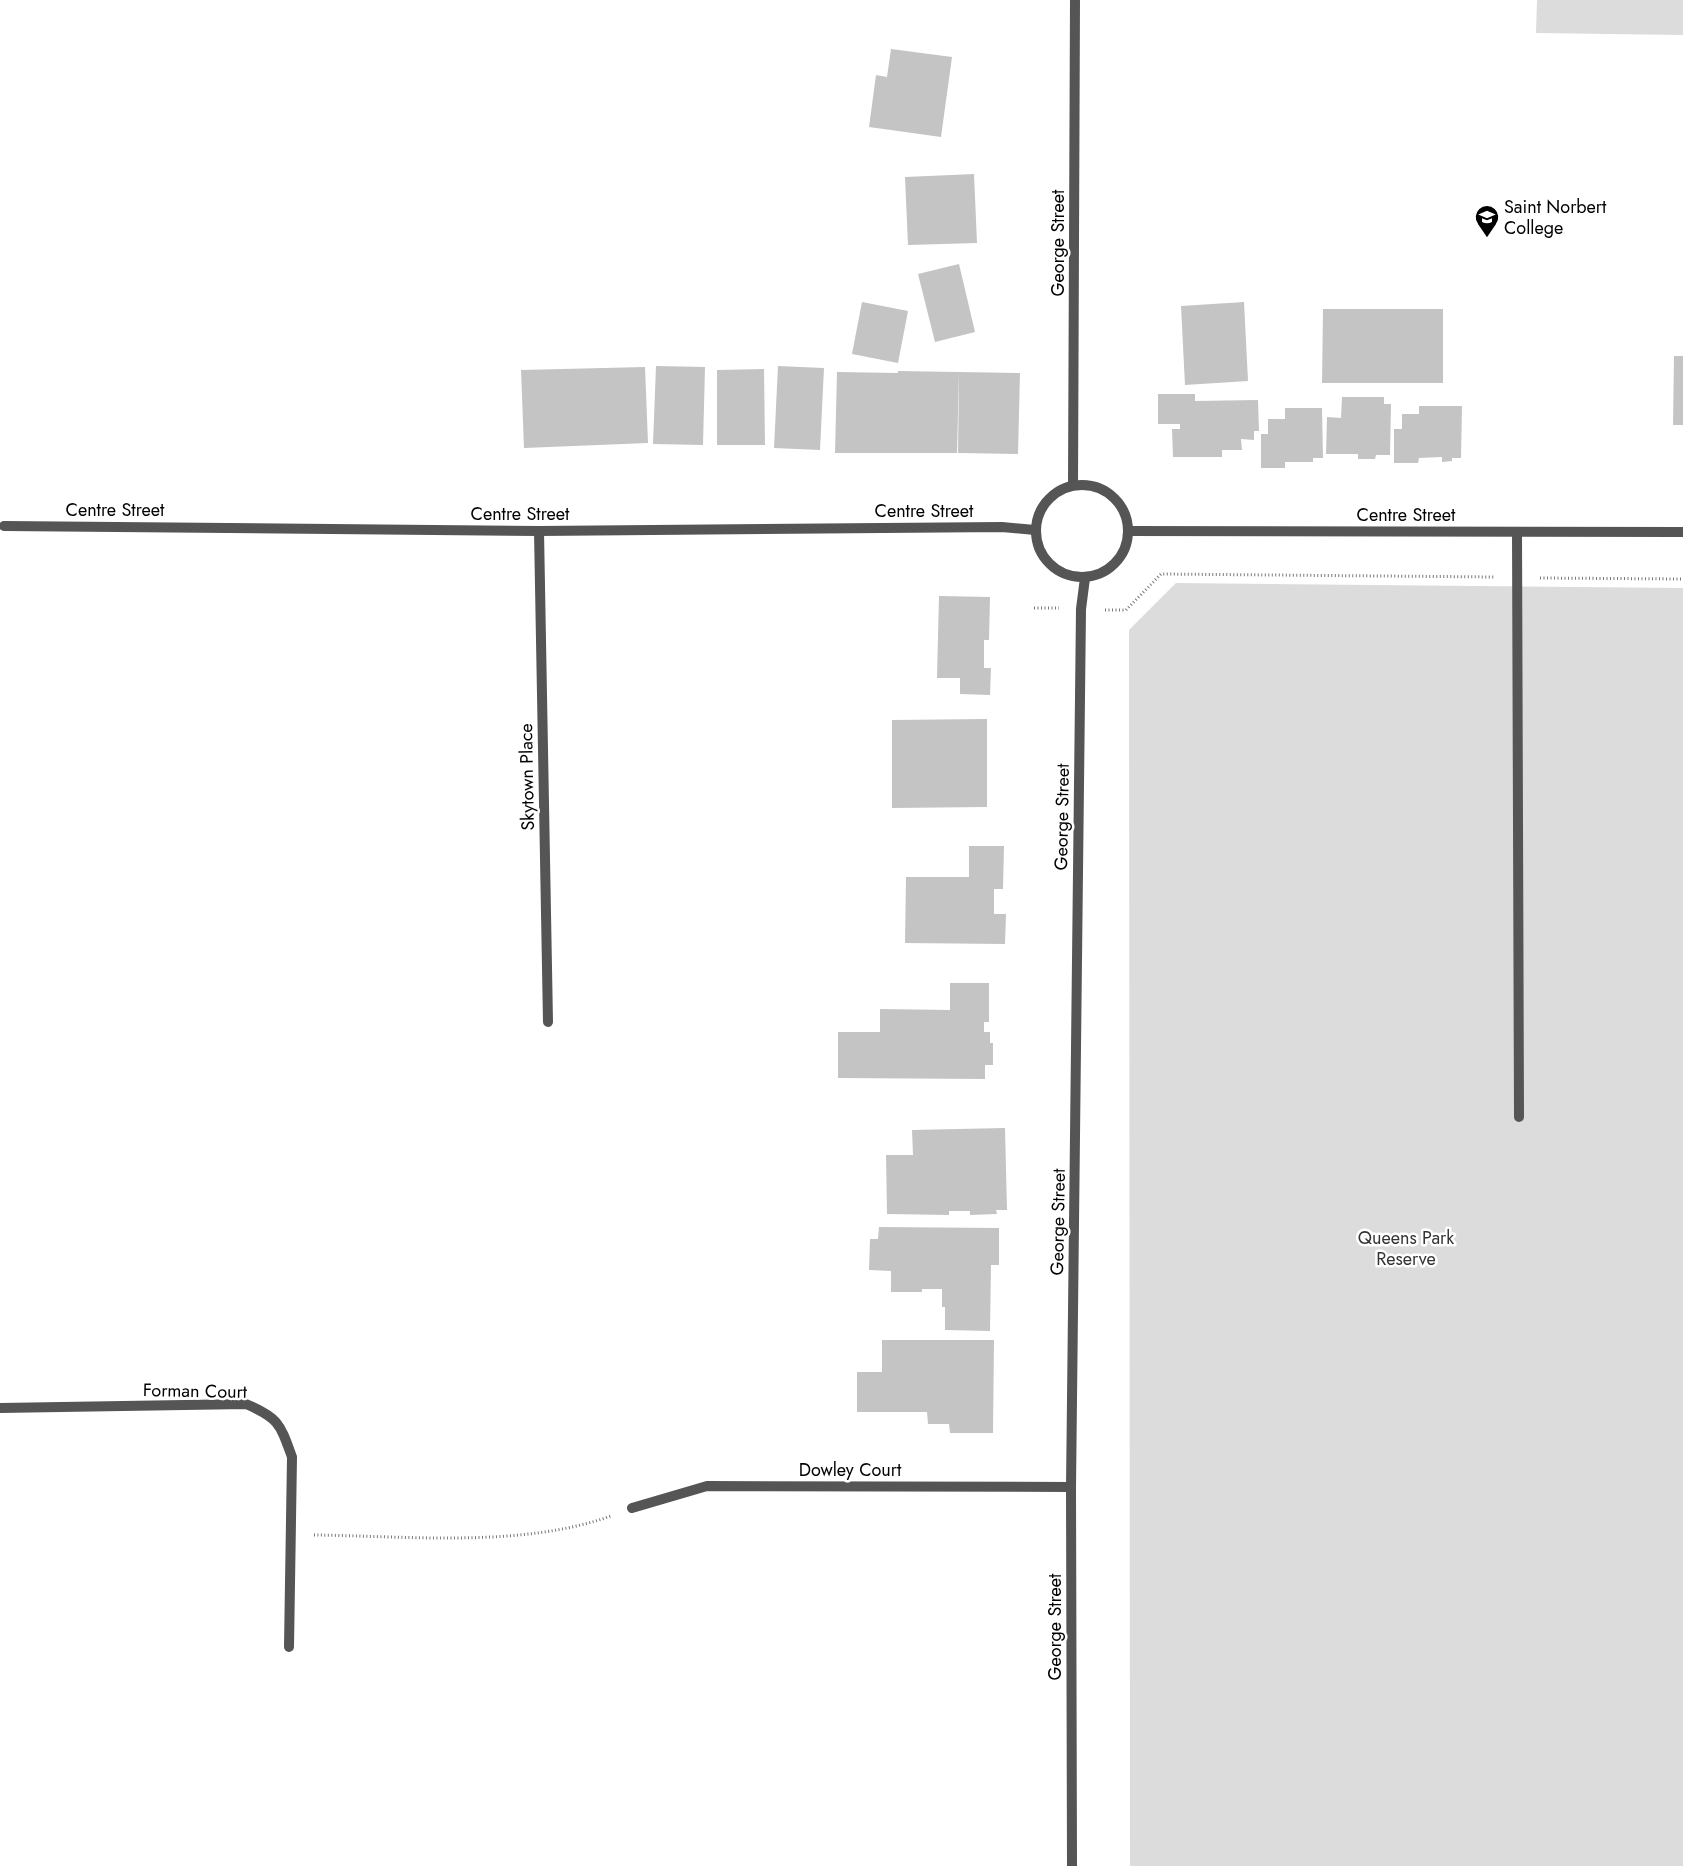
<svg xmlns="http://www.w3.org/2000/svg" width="1683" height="1866" viewBox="0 0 1683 1866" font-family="Jost,sans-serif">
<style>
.green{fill:#dcdcdc}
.building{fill:#c4c4c4}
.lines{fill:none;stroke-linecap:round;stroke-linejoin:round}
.path{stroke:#777;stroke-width:3;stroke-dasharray:1 2.5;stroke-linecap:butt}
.service{stroke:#555;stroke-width:10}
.minor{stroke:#555;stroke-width:10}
.tertiary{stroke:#555;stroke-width:10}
.labels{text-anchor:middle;stroke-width:5;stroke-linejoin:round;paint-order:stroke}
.poi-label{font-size:18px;fill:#000;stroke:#fff;text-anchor:start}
.street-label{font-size:18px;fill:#000;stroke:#fff}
.park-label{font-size:18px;fill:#333;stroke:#fff}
</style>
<rect width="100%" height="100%" fill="#fff"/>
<!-- green -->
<g class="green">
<polygon points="1537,0 1683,0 1683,35 1536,33"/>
<polygon points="1176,583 1683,588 1683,1866 1130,1866 1129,630"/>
</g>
<!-- building -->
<g class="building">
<polygon points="891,49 952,57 941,137 869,127 876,75 887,77"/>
<polygon points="974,174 977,243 908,245 905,177"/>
<polygon points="959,264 975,332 935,342 918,274"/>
<polygon points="862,302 908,311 898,363 852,354"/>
<polygon points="1244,302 1248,381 1185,385 1181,306"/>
<polygon points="1323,309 1443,309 1443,383 1322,383"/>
<polygon points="1674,356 1683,356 1683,425 1673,425"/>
<polygon points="656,366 705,367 703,445 653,444"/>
<polygon points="778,366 824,368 820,450 774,448"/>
<polygon points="645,367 648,443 524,448 521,370"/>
<polygon points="764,369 765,445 717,445 717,370"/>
<polygon points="898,371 959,372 957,453 835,453 837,372 898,373"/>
<polygon points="959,372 1020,373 1018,454 958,453"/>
<polygon points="1158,394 1195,394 1195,401 1258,400 1259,431 1254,431 1254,440 1241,439 1242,450 1222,450 1222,457 1173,457 1172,429 1180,429 1180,424 1158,424"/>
<polygon points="1342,397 1384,397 1384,404 1391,404 1390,455 1376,455 1375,459 1358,459 1358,454 1326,454 1327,417 1341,418"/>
<polygon points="1419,406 1462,406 1461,458 1452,458 1452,461 1442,462 1442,457 1419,458 1418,463 1394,463 1394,429 1402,429 1402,414 1419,414"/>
<polygon points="1285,408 1322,408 1323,458 1313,458 1313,462 1285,462 1285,468 1261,468 1261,434 1268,434 1268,419 1285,419"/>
<polygon points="939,596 990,597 989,640 984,640 984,668 991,668 990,695 960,694 960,678 937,678"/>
<polygon points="987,719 987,807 892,808 892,720"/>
<polygon points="969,846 1004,846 1003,889 994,889 994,914 1006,914 1005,944 905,943 906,877 969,877"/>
<polygon points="950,983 989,983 989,1022 984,1022 984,1032 990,1032 990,1043 993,1043 993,1065 985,1065 985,1079 838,1078 838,1032 880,1032 880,1009 950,1010"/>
<polygon points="1005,1128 1007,1210 996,1210 997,1214 970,1215 970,1211 949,1211 949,1215 887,1214 886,1155 913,1155 912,1130"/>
<polygon points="879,1227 999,1228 999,1265 991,1265 990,1331 945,1330 945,1307 942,1307 942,1289 922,1289 922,1292 891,1292 891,1271 869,1270 870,1239 878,1239"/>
<polygon points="882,1340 994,1340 993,1433 950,1433 949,1424 928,1424 927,1412 857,1412 857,1372 882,1372"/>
</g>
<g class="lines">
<!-- path -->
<g class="path">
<polyline points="1540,578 1683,579"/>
<polyline points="1034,608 1059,608"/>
<polyline points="1105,610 1126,610 1161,574 1494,577"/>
<path d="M314 1535C409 1536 521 1548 611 1516"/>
</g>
<!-- service -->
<polyline class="service" points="1517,532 1519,1117"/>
<!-- minor -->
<g class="minor">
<polyline points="1073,485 1075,0"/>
<polyline points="539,531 548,1022"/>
<path d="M0 1408 246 1404C279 1418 280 1424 292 1457L289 1647"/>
<polyline points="632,1508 707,1486 1071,1487"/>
<polyline points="1072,1866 1071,1487 1081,609 1085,578"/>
</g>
<!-- tertiary -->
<g class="tertiary">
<circle cx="1082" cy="531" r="46"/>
<polyline points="4,526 539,531 1002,527 1035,530"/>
<polyline points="1128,531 1683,532"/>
</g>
</g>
<!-- icons -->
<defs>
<g id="university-pin" transform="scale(1.25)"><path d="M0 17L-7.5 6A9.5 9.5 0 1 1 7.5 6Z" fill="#000" stroke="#fff"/><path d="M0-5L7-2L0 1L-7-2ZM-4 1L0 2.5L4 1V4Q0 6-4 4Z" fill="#fff"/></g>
</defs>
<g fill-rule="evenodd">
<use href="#university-pin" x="1487" y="217"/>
</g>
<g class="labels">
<!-- poi labels -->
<g class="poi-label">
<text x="1504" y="213">Saint Norbert<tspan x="1504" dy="21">College</tspan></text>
</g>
<!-- street labels -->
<g class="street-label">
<text transform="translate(1058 243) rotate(-90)" y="6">George Street</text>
<text x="115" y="516">Centre Street</text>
<text x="924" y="517">Centre Street</text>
<text x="520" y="520">Centre Street</text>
<text x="1406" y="521">Centre Street</text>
<text transform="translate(527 777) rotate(-91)" y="6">Skytown Place</text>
<text transform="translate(1062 817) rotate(-89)" y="6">George Street</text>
<text transform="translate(1058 1222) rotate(-89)" y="6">George Street</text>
<text transform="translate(195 1391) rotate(1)" y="6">Forman Court</text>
<text x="850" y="1476">Dowley Court</text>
<text transform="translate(1055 1627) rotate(-90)" y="6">George Street</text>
</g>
<!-- park labels -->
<g class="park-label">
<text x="1406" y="1244">Queens Park<tspan x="1406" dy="21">Reserve</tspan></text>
</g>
</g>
</svg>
